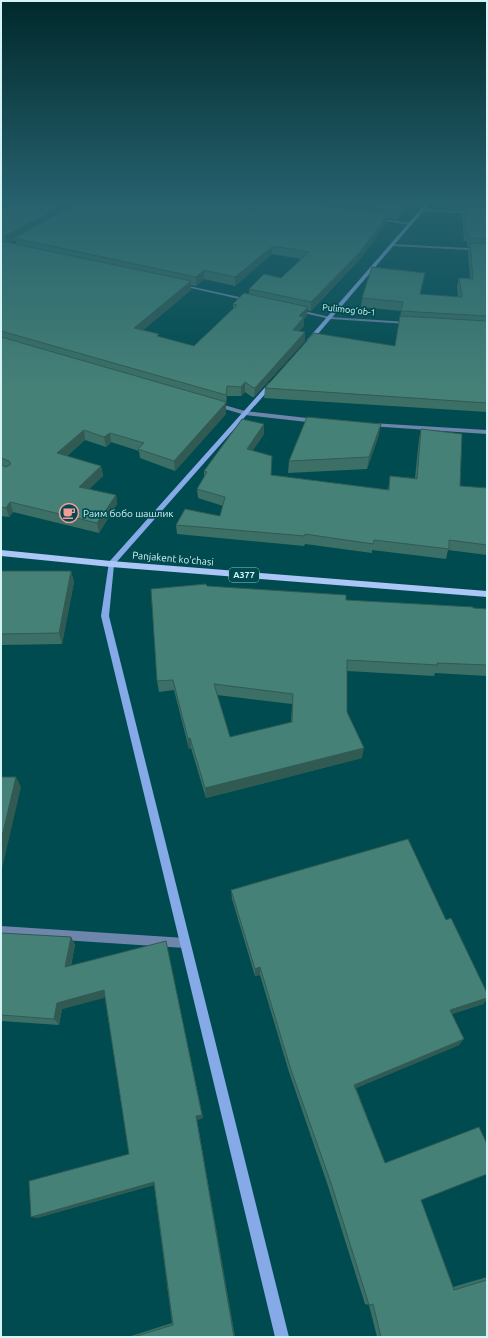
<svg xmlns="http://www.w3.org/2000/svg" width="488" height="1338" viewBox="0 0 488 1338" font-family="Ubuntu,sans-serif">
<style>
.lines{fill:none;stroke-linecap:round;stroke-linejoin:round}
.street{fill:#6e85ac;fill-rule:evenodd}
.secondary{fill:#86a9e8;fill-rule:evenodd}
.primary{fill:#abc6f7;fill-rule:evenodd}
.wall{fill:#3c6f66;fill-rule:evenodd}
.shaded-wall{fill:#315a53}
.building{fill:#468177;stroke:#315a53;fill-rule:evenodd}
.labels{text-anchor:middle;stroke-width:3.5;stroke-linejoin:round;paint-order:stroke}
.far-street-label{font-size:9px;fill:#d5f4f6;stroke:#004b4f}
.shield{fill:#004b4f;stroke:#95c1c4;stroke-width:1}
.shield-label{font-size:9px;font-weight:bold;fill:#d5f4f6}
.poi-label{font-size:10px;fill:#d5f4f6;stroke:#004b4f;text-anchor:start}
.street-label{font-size:10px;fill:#d5f4f6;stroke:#004b4f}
</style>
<rect width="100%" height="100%" fill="#004b4f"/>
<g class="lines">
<!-- street -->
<g class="street">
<polygon points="421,209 487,212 487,214 422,211"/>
<polygon points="375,218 411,223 413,224 411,225 376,220"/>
<polygon points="392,244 487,249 487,251 393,246 391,245"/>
<polygon points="180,284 248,299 250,300 248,301 182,286 180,285"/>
<polygon points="295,309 330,317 408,322 410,323 408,324 330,319 295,311"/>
<polygon points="217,403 245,411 316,419 319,421 316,423 245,415 215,406 215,404"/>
<polygon points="371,423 487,430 487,434 369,426 368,425"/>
<polygon points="1,926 185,938 189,939 190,943 189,947 185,948 1,936"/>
</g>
<!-- secondary -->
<g class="secondary">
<polygon points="427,202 431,202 311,342 307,342 307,340"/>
<polygon points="269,383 274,384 114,565 109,616 289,1337 275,1337 101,616 109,562"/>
</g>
<!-- primary -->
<polygon class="primary" points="1,550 111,561 487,591 487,597 111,567 1,556"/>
</g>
<!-- wall -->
<g class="wall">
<path d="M14 202H315L313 203 318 204V202H412L397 220 388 218 387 223 359 260 311 311 307 310V315L304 319V326L299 331 305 332V341L254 397H252L245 392 241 396H227L226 404V414L175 471 140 458 139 451 111 442 106 447 85 440 67 456 101 466 103 476 89 489 116 495 117 504 99 533 13 512 9 517 1 516V208ZM15 240 16 244 10 243ZM272 254 301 259 281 278 249 289V294L233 304V309L194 346 159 337 143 330 191 290V285L196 286 204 279 235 286Z"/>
<polygon points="447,202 487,202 487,412 264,398 265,388 395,346 401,311 361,307 362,298 423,282 420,294 458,297 457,286 459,278 470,278 468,251 469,247 467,246 467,241 464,241 462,214 463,209 448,209"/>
<polygon points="421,429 460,486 487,488 487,555 448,550 446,559 372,550 372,553 305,544 304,546 177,534 176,525 220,516 223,506 198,498 197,489 204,477 204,471 264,434 252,451 271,475 388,490 390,476 415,478 419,439"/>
<polygon points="379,435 367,469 288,473 289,461"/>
<polygon points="1,571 71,571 74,582 62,644 1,645"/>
<path d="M207 586 346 600 473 608 487 609V676L435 673 434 676 347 671V712L362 758 206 798 191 748 189 749 174 690 159 692 157 681ZM217 695 292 704 291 722 230 737Z"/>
<polygon points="231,890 446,920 487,993 487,999 483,1004 452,1014 459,1045 356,1088 385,1163 421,1200 453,1287 487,1277 487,1337 377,1337 369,1305 365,1304 328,1186 289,1072 260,975 255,976 232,899"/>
<polygon points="1,933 71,937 75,945 71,966 167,948 203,1118 197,1120 235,1337 128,1337 172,1323 154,1185 37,1218 129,1154 105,997 62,1009 59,1025 1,1021"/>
</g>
<!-- shaded-wall -->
<g class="shaded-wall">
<polygon points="69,202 85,202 14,238 15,240 7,244 5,236"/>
<polygon points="407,202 412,202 397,220 399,212"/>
<polygon points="388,215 387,223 359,260 311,311 311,302"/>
<polygon points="273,246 272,254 235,286 235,277"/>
<polygon points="204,270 204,279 196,286 196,277"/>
<polygon points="191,281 191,290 135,337 134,328"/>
<polygon points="308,307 307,315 304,319 304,326 292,339 293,330 299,316"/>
<polygon points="305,332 305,341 254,397 255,388"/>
<polygon points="245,382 245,392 241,396 241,387"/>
<polygon points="227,386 227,396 226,404 226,395"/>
<polygon points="226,402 226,414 175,471 174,461"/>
<polygon points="264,424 264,434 247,459 247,449"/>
<polygon points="381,424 379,435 367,469 369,457"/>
<polygon points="84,430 85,440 59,462 57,453"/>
<polygon points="110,433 111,442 106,447 104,437"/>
<polygon points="101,466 103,476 81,497 79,487"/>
<polygon points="116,495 117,504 99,533 97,523"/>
<polygon points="10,502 13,512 9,517 6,508"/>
<polygon points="71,571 74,582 62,644 59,633"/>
<polygon points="190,738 191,748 189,749 188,739"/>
<polygon points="364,748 362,758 206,798 205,788"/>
<polygon points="16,777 21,787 1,873 1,841"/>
<polygon points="71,937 75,945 69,974 65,967"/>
<polygon points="167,948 203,1118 197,1120 235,1337 234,1337"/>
<polygon points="260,967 260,975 255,976 255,969"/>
<polygon points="104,990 108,997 62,1009 59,1025 54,1019 57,1003"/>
<polygon points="487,998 487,999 483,1004 445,1016 450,1010"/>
<polygon points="464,1039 459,1045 351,1090 354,1085"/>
<polygon points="154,1182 156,1184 37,1218 31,1217"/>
</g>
<!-- building -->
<g class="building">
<polygon points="14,202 69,202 5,236 1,236 1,208"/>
<polygon points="80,202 308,202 388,215 360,252 311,302 249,289 264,274 281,278 309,252 273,246 235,277 204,270 196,277 14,238"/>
<polygon points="337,202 407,202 399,212"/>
<polygon points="464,206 487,207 487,239 469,238 468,233 466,233"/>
<polygon points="1,241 191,281 134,328 159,334 157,336 194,346 237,305 233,304 244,293 308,307 299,316 304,317 293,330 305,332 255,388 252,387 245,382 241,387 227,386 226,395 1,331"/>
<polygon points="470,243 487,244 487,316 401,311 403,302 362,298 372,267 425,273 420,294 462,297 459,278 473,279"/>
<polygon points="400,316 487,321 487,403 265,388 314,333 395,346"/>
<polygon points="1,337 226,402 225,404 174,461 138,449 144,443 110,433 104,437 84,430 57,453 101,466 79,487 116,495 97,523 10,502 6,508 1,507 1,465 6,467 11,464 9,461 1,458"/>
<polygon points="307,417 381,424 369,457 289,461"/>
<polygon points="242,419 264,424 247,449 272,456 271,475 389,490 390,476 417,479 421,429 462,434 460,486 487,488 487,545 449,540 449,549 374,540 373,544 305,534 305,536 176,525 185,509 220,516 225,497 197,489 207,472 204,471"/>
<polygon points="1,571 71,571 59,633 1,634"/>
<path d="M206 584 207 586 346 595V600L473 607V608L487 609V665L437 663 438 665 347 660V712L364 748 205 788 190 738 188 739 173 680 157 681 151 589ZM214 684 293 694 292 722 230 737Z"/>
<polygon points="1,777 16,777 1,841"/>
<polygon points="408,839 446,920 451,918 487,993 487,998 450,1010 464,1039 354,1085 385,1163 479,1127 487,1144 487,1174 421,1200 454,1290 487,1280 487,1337 381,1337 373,1304 369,1305 331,1183 290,1067 260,967 255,969 231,890"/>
<polygon points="1,933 71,937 65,967 166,941 202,1115 196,1116 234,1337 133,1337 173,1325 154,1182 31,1217 29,1181 129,1154 104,990 57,1003 54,1019 1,1015"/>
</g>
<!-- sky -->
<linearGradient id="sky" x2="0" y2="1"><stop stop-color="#00292b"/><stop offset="0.52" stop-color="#26616e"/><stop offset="1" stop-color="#26616e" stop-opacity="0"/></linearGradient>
<rect width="488" height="389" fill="url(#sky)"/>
<!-- icons -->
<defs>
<g id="cafe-ring" transform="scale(1)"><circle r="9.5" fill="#004b4f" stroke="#f59b99" stroke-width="1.5"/><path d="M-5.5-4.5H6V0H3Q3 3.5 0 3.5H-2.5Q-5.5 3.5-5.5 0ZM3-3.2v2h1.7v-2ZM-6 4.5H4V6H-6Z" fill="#f59b99"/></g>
</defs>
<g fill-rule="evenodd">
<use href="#cafe-ring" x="69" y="513"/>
</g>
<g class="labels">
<!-- far-street labels -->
<g class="far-street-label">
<text transform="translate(349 310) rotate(6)" y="3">Pulimog’ob-1</text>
</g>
<!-- shield labels -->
<rect class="shield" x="229" y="568" width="30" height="14" rx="3"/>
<g class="shield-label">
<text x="244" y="578">A377</text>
</g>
<!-- poi labels -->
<g class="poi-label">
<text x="83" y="517">Раим бобо шашлик</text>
</g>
<!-- street labels -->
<g class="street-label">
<text transform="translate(173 558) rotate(5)" y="4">Panjakent ko'chasi</text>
</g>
</g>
<!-- border -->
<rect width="488" height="1338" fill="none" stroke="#d5f4f6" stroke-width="4"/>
</svg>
